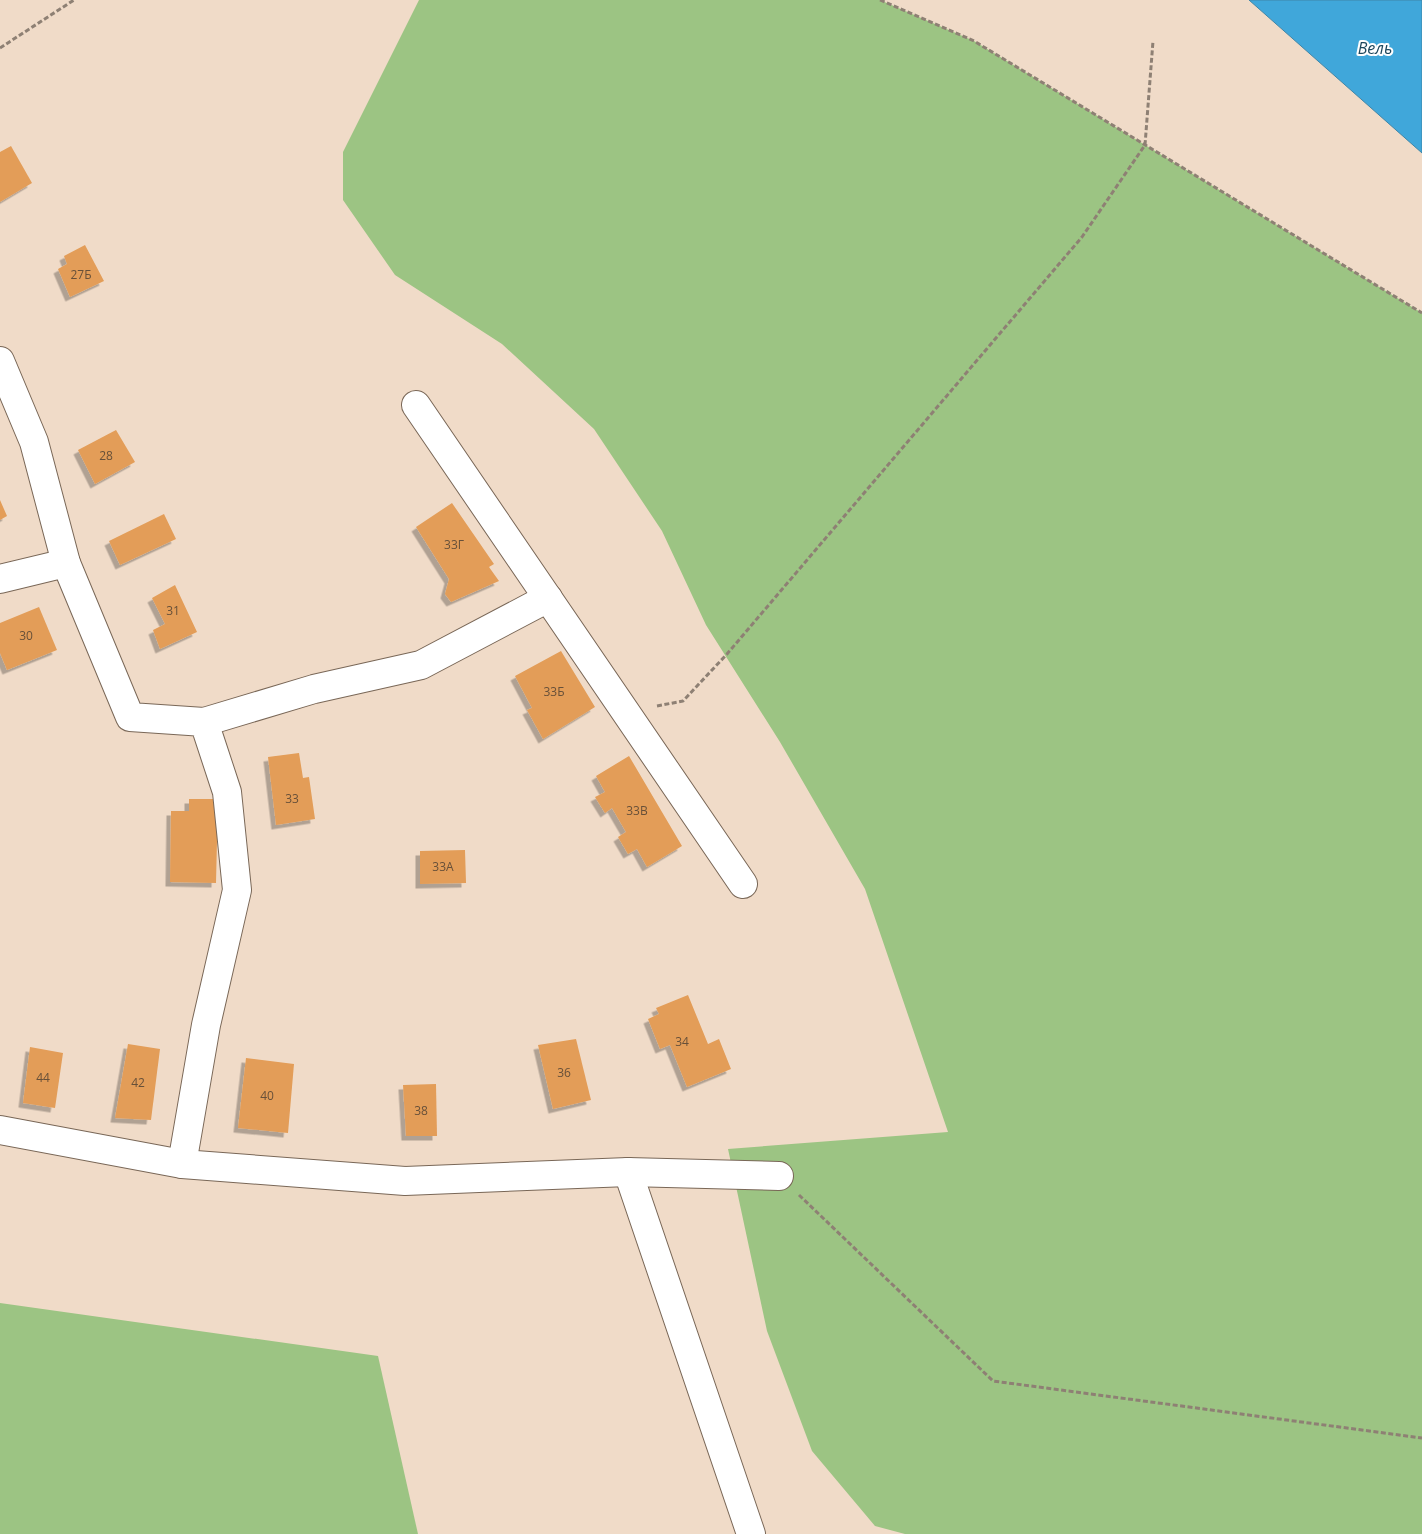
<svg xmlns="http://www.w3.org/2000/svg" width="1422" height="1534" viewBox="0 0 1422 1534" font-family="'Open Sans',sans-serif">
<style>
.green{fill:#9cc483}
.water{fill:#40a7da;stroke:#3f85a7}
.building{fill:#e39d58;filter:url(#shadow)}
.lines{fill:none;stroke-linecap:round;stroke-linejoin:round}
.minor-casing{stroke:#796757;stroke-width:30}
.path{stroke:#8e8074;stroke-width:3;stroke-dasharray:5 2.5;stroke-linecap:butt}
.minor{stroke:#fff;stroke-width:28}
.labels{text-anchor:middle;stroke-width:4;stroke-linejoin:round;paint-order:stroke}
.number-label{font-size:12px;fill:#675039}
.water-label{font-size:16px;font-style:italic;fill:#1d475d;stroke:#fff}
</style>
<defs>
<filter id="shadow"><feDropShadow dx="-4.5" dy="4.5" stdDeviation="0" flood-color="#0004"/></filter>
</defs>
<rect width="100%" height="100%" fill="#f0dbc8"/>
<!-- green -->
<g class="green">
<polygon points="419,0 880,0 974,41 1422,313 1422,1534 905,1534 875,1526 812,1451 767,1331 728,1149 948,1132 865,889 780,742 706,625 662,531 594,429 502,344 395,275 343,200 343,152"/>
<polygon points="0,1303 378,1356 418,1534 0,1534"/>
</g>
<!-- water -->
<polygon class="water" points="1249,0 1422,0 1422,153"/>
<!-- building -->
<g class="building">
<polygon points="11,146 32,183 0,202 0,152"/>
<polygon points="85,245 104,281 70,297 58,269 67,264 64,256"/>
<polygon points="116,430 135,462 95,484 78,450"/>
<polygon points="0,500 7,516 0,520"/>
<polygon points="452,503 494,564 489,567 499,581 451,602 445,594 449,579 416,527"/>
<polygon points="164,514 176,539 120,565 109,541"/>
<polygon points="175,585 197,632 160,649 153,630 165,624 152,598"/>
<polygon points="39,607 57,650 7,670 0,653 0,623"/>
<polygon points="561,651 595,707 543,739 527,710 532,708 515,676"/>
<polygon points="299,753 303,778 309,777 315,819 276,825 268,757"/>
<polygon points="629,756 682,846 647,867 637,849 628,854 618,837 626,832 612,808 605,813 595,797 605,792 596,776"/>
<polygon points="189,799 218,799 216,883 170,882 171,811 189,811"/>
<polygon points="465,850 466,883 420,884 420,851"/>
<polygon points="688,995 708,1044 719,1039 731,1069 687,1087 670,1045 660,1049 648,1019 659,1014 656,1008"/>
<polygon points="576,1039 591,1100 553,1109 538,1045"/>
<polygon points="128,1044 160,1049 151,1120 115,1118"/>
<polygon points="30,1047 63,1053 55,1108 23,1103"/>
<polygon points="246,1058 294,1064 288,1133 238,1128"/>
<polygon points="436,1084 437,1136 406,1136 403,1085"/>
</g>
<g class="lines">
<!-- minor casing -->
<g class="minor-casing">
<g id="minor">
<polyline points="0,361 34,442 66,563 130,717 204,722 227,792 237,890 206,1025 182,1164"/>
<polyline points="416,405 743,884"/>
<polyline points="0,579 66,563"/>
<polyline points="204,722 314,689 421,665 548,598"/>
<polyline points="0,1130 182,1164 405,1181 628,1172 779,1176"/>
<polyline points="628,1172 751,1534"/>
</g>
</g>
<!-- path -->
<g class="path">
<polyline points="880,0 974,41 1422,313"/>
<polyline points="0,48 74,0"/>
<polyline points="657,706 683,701 727,654 1082,237 1145,145 1153,41"/>
<polyline points="799,1195 993,1381 1422,1438"/>
</g>
<!-- minor -->
<use href="#minor" class="minor"/>
</g>
<g class="labels">
<!-- number labels -->
<g class="number-label">
<text x="81" y="279">27Б</text>
<text x="106" y="460">28</text>
<text x="454" y="549">33Г</text>
<text x="173" y="615">31</text>
<text x="26" y="640">30</text>
<text x="554" y="696">33Б</text>
<text x="292" y="803">33</text>
<text x="637" y="815">33В</text>
<text x="443" y="871">33А</text>
<text x="682" y="1046">34</text>
<text x="564" y="1077">36</text>
<text x="43" y="1082">44</text>
<text x="138" y="1087">42</text>
<text x="267" y="1100">40</text>
<text x="421" y="1115">38</text>
</g>
<!-- water labels -->
<g class="water-label">
<text x="1375" y="54">Вель</text>
</g>
</g>
</svg>
